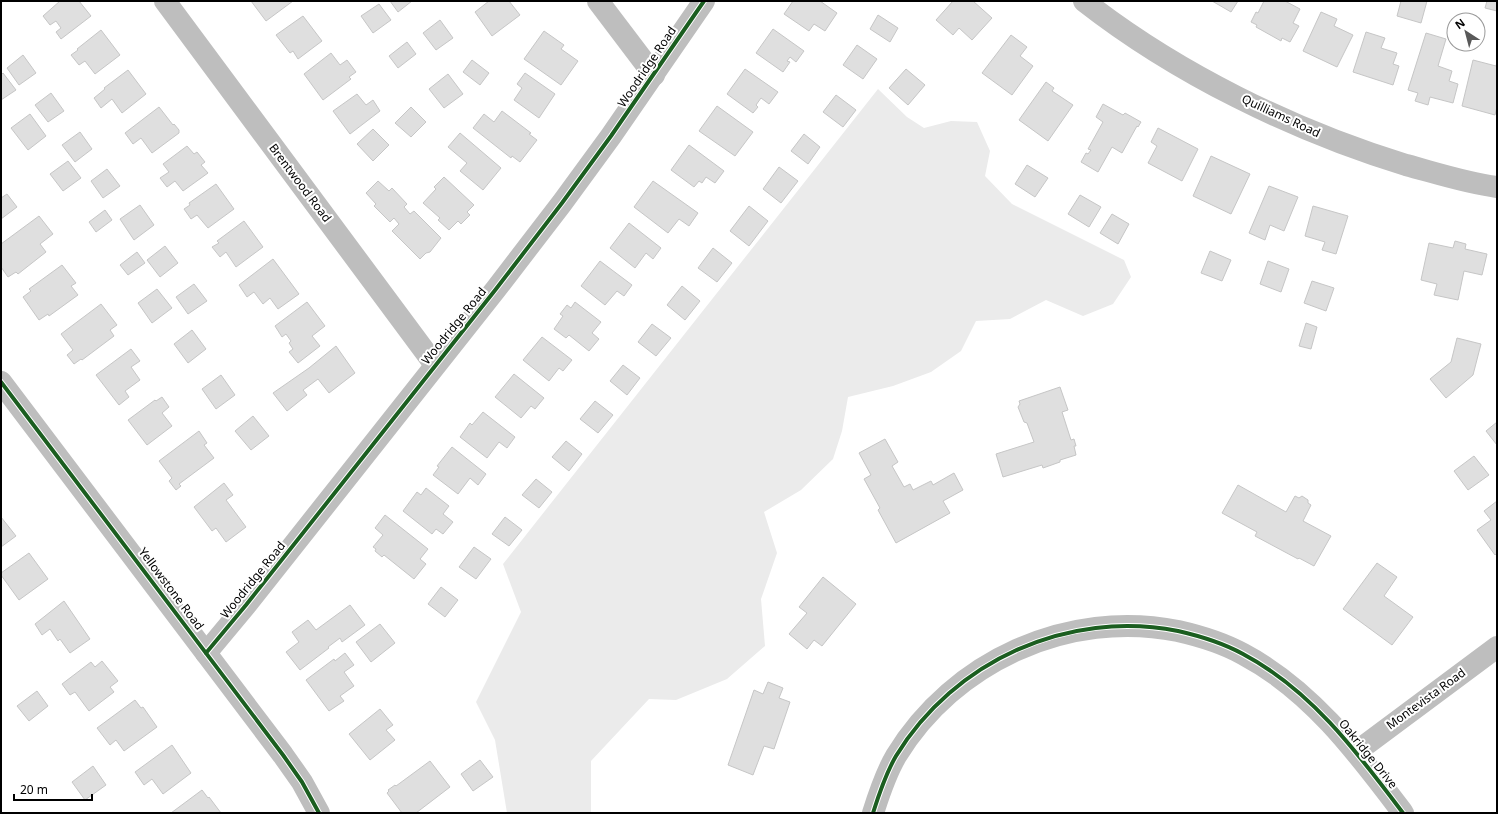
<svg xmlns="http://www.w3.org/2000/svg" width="1498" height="814" viewBox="0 0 1498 814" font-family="'Noto Sans',sans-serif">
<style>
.green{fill:#ebebeb}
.building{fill:#dfdfdf;stroke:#c6c6c6}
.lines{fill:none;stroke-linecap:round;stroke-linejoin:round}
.street{stroke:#bebebe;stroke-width:22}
.cycleway-casing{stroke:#fff;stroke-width:6}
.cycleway{stroke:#1b5e20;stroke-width:4}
.labels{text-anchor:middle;stroke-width:4;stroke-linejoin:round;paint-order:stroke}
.street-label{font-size:12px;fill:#000;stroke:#fff}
</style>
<rect width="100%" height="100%" fill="#fff"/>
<!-- green -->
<polygon class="green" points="878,89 907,117 924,128 951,121 977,122 990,151 985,176 1012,204 1124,260 1131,277 1113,304 1083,316 1046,300 1010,319 976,321 961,351 931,372 893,386 848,397 842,431 833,459 801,490 764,512 777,553 761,599 765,646 727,679 676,700 649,699 591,761 591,813 507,813 495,740 476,702 521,612 503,564"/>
<!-- building -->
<g class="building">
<polygon points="60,1 79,1 91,16 61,39 56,32 61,28 56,21 50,25 43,16"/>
<polygon points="251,1 293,1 266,21"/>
<polygon points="390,1 412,1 398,12"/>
<polygon points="489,1 509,1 520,15 492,36 475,12"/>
<polygon points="793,1 820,1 837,13 825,31 814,24 809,31 784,14"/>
<polygon points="953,1 973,1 992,18 972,40 959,28 953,35 936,20"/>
<polygon points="1212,1 1238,1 1231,12"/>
<polygon points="1264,1 1285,1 1300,9 1293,23 1299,26 1290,42 1282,38 1281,41 1256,27 1257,25 1251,22 1256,12 1258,13"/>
<polygon points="1401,1 1427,1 1421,23 1397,16"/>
<polygon points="1487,1 1497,1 1497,11 1485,8"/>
<polygon points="379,4 391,20 373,33 361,16"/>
<polygon points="1321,12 1337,19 1334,26 1353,35 1337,67 1303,51"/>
<polygon points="878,15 898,28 890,42 870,29"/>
<polygon points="303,16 322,41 298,59 293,51 290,53 276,35"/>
<polygon points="440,20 453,38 436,50 423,33"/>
<polygon points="773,29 804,51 796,62 790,57 787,61 790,62 783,72 756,53"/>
<polygon points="101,30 120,55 95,74 85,61 79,65 71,55 78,50 77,49"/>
<polygon points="544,31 564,45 561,49 578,61 561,85 524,59"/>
<polygon points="1366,32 1385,38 1381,48 1397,53 1393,64 1399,66 1393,85 1353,72"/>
<polygon points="1426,33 1446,39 1438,66 1452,71 1449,81 1458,84 1453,103 1430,97 1428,105 1415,101 1418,93 1408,90"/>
<polygon points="1011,35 1027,47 1020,56 1033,66 1012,95 982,73"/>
<polygon points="407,42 416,54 398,68 389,56"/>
<polygon points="857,45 877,59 863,79 843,65"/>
<polygon points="331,53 340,65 347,60 356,72 349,77 351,79 323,100 304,74"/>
<polygon points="23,55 36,73 19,85 7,68"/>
<polygon points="472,60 489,73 480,85 463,72"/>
<polygon points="1473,60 1496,66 1497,62 1497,107 1495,115 1462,106"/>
<polygon points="745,69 778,92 769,104 761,98 756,105 758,107 753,113 727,94"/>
<polygon points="906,69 925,85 908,105 889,88"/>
<polygon points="128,70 146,94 122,113 112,99 101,108 94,98 105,89 104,88"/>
<polygon points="3,73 16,90 1,100 1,75"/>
<polygon points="525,73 555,94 539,118 514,100 522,88 517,84"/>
<polygon points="448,74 463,94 444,108 429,89"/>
<polygon points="1046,82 1054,88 1052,91 1073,105 1048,141 1019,120"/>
<polygon points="51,93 64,111 48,122 35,105"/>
<polygon points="357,94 366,105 373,100 380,111 350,134 333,111"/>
<polygon points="836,95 856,110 843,127 823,112"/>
<polygon points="1103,104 1123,115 1125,113 1141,122 1138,127 1137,126 1122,153 1112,147 1098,172 1081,162 1086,153 1088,154 1091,150 1088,149 1103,122 1096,117"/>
<polygon points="717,106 753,132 735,156 699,131"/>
<polygon points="159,107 173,125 174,124 179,130 179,133 152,153 141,138 133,144 125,133"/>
<polygon points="411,107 426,122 411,137 395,123"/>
<polygon points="502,111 531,133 529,134 537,140 520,162 512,156 511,158 473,128 484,114 494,122"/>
<polygon points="30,114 46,136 28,150 11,128"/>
<polygon points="1158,128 1198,149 1182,181 1148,163 1157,146 1151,142"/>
<polygon points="373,129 389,145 373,161 357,144"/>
<polygon points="80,132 92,149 75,162 62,145"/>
<polygon points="460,133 501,168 483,190 460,171 467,163 448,147"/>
<polygon points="804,134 820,147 808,164 791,151"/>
<polygon points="689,145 724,171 715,183 706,177 702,183 699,181 694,187 671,170"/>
<polygon points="187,146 194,154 197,152 205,162 201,165 208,173 183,191 175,181 167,187 160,178 169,172 163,164"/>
<polygon points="1211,156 1250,174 1231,214 1193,196"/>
<polygon points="68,161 81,178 63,191 50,174"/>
<polygon points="1027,165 1048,178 1035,197 1015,184"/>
<polygon points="779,167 798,181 781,203 763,189"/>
<polygon points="107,169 120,186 103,198 91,181"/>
<polygon points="444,177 474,205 467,212 470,215 461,224 458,221 449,230 438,220 440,218 423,203 436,189 434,187"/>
<polygon points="378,181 389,191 392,188 407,204 404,207 410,214 414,211 441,238 430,252 426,253 420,259 392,231 399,224 394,218 390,222 374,206 376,204 366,193"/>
<polygon points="653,181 698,213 689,226 679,219 668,233 634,207"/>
<polygon points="216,184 234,209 208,228 197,215 191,219 184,209 190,205 189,203"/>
<polygon points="1269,186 1298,197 1284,231 1270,225 1265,240 1249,233"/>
<polygon points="7,194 17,207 1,219 1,198"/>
<polygon points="1080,195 1101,207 1089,227 1068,214"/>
<polygon points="140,205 154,225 134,240 120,219"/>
<polygon points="749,206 768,221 749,246 730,231"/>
<polygon points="1313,206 1348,216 1336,254 1322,250 1325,242 1305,236"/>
<polygon points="105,210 112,220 96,232 89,222"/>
<polygon points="1112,214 1129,224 1118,244 1100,233"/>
<polygon points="39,216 53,234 40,244 46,252 18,274 16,272 8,277 1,267 1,244"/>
<polygon points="244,221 263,247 236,267 226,252 220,257 212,247 219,243 217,241"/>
<polygon points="629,223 661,248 653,259 646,253 635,268 610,248"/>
<polygon points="1455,241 1466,244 1465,249 1487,254 1482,275 1464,271 1458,300 1434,295 1437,284 1421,280 1429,243 1453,248"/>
<polygon points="165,246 178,263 160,277 147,260"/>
<polygon points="713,248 732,263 717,282 698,268"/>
<polygon points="1210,251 1231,260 1222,281 1201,273"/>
<polygon points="137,252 145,263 128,275 120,265"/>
<polygon points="273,259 299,294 278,309 270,298 263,304 254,292 247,297 239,285"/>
<polygon points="600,261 632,285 624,296 617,291 605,305 581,286"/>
<polygon points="1268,261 1289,269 1281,292 1260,284"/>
<polygon points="62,265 76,283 71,286 78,295 49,316 48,314 39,320 23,297 31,291 29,289"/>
<polygon points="1312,281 1334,288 1326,311 1304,303"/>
<polygon points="194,284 207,301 188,314 176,297"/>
<polygon points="682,286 700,301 685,320 667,305"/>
<polygon points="157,289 172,308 152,323 138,303"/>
<polygon points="307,302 325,326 312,336 320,346 298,363 289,352 293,349 289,343 291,341 286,334 282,337 275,326"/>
<polygon points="575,302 601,322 592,333 599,339 589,351 569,335 566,338 554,329 563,316 560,314 567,305 571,308"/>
<polygon points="101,304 117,325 110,330 114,336 82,360 81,359 74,364 67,355 73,350 61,334"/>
<polygon points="1306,323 1317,327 1311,349 1299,346"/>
<polygon points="652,324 671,338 656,356 638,342"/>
<polygon points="192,330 206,349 188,363 174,344"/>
<polygon points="542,337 572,360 563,371 559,368 549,381 523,360"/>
<polygon points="1457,338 1481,344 1473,375 1446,398 1430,379 1451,362"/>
<polygon points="336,346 355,373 329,393 318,379 303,390 307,395 287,411 273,393 309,368"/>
<polygon points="131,349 140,361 131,367 140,380 125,391 129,397 119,405 96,375"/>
<polygon points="623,365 640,378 627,395 610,381"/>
<polygon points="514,374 544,398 535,409 531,406 521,418 495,397"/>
<polygon points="221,375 235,395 216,409 202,389"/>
<polygon points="1060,387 1068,410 1062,412 1071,440 1074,439 1076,446 1074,446 1076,455 1060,460 1060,462 1043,468 1042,465 1003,477 996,454 1034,442 1027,423 1024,422 1018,407 1020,404 1019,401"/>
<polygon points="162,397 169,407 162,413 172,426 147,445 128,420 155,400 156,401"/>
<polygon points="595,401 613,415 598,433 580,419"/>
<polygon points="483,412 515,437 507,448 499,442 487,458 460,437 470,423 472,425"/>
<polygon points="253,416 269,436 251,450 235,431"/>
<polygon points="1497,422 1497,445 1486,431"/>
<polygon points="199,431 207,443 204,445 214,458 179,484 181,486 176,490 169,481 172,478 159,461"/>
<polygon points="885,439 898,462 892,466 904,487 910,484 913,490 931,481 933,485 954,473 963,490 943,501 950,513 896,543 878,510 880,508 864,479 871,475 859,453"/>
<polygon points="566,441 582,454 569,471 552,457"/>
<polygon points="452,447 486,474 478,485 470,478 458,494 433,475 439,467 437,466"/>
<polygon points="1474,456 1489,475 1468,490 1454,471"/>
<polygon points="536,479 552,492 539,508 522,495"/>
<polygon points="224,483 233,495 226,500 246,527 226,542 216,528 212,531 194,507"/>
<polygon points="1238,485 1286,512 1295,496 1299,498 1302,496 1308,500 1308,503 1311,505 1303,521 1331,536 1314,566 1299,558 1298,559 1255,536 1257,532 1222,513"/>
<polygon points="426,488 449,506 443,514 453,522 443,534 436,529 432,534 403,511 417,492 421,495"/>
<polygon points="1497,501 1497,553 1495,555 1477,530 1491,520 1484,511"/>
<polygon points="385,515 428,549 420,559 426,564 414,579 384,555 382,557 375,551 376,549 373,547 383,535 375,528"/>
<polygon points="1,517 16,536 1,547"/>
<polygon points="505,517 522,530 509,546 492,534"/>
<polygon points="474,547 491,559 476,579 459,567"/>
<polygon points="29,553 48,579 19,600 1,575 1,573"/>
<polygon points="1377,563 1397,577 1384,596 1413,617 1392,645 1343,609"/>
<polygon points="823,577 856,604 822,646 814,640 807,649 789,634 807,613 799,607"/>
<polygon points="441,587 458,600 445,617 428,604"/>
<polygon points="64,601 90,639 70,653 60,639 58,641 50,629 42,635 35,624"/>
<polygon points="350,605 365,625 342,642 340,638 328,647 329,648 300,670 286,652 299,642 292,632 308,620 316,630"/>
<polygon points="380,624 395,643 371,662 356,642"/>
<polygon points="345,653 354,665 344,672 354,686 340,696 344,701 329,711 306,680 334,659 335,661"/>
<polygon points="102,661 118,681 110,687 114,692 89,711 75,692 70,695 62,684 91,662 95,667"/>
<polygon points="768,682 783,688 779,698 790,702 774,749 764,746 753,775 728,765 754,690 763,694"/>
<polygon points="37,691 48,706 29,721 17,706"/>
<polygon points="135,700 141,708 143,707 157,727 124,751 116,740 110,745 97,728"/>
<polygon points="380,709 393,725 386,730 395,740 370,760 349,734"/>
<polygon points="172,745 191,773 163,794 152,779 144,785 135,772"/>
<polygon points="480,760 493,777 473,791 461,774"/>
<polygon points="430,761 450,787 416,813 402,813 387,793 389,791 388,790 395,785 396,786"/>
<polygon points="93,766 106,785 85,800 72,782"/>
<polygon points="202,790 208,798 209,797 221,813 171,813"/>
</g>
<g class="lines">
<!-- street -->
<g class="street">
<polyline points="165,1 435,365"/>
<polyline points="598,1 654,75"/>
<path d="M1084 1C1176 73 1294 131 1406 165 1436 173 1466 183 1497 187"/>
<polyline points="1,382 283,755 302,782 319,813"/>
<polyline points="206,653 246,605 496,289 562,203 611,136 704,1"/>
<polyline points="1356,752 1497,647"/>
<path d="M873 813C879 794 886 773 896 756 954 661 1068 609 1178 631 1200 636 1223 643 1243 654 1311 690 1357 752 1403 813"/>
</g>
<!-- cycleway casing -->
<g class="cycleway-casing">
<g id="cycleway">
<polyline points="1,382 283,755 302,782 319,813"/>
<polyline points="206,653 246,605 496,289 562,203 611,136 704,1"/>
<path d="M873 813C879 794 886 773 896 756 954 661 1068 609 1178 631 1200 636 1223 643 1243 654 1311 690 1357 752 1403 813"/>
</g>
</g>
<!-- cycleway -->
<use href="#cycleway" class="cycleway"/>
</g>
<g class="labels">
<!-- street labels -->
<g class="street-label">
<text transform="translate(647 67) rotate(-56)" y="4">Woodridge Road</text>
<text transform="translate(1281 116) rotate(25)" y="4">Quilliams Road</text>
<text transform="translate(300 183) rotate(53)" y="4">Brentwood Road</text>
<text transform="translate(454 326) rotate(-51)" y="4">Woodridge Road</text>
<text transform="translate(253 580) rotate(-51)" y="4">Woodridge Road</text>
<text transform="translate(171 589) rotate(53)" y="4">Yellowstone Road</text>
<text transform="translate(1426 699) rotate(-36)" y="4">Montevista Road</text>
<text transform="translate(1368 754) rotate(51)" y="4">Oakridge Drive</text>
</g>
</g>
<!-- border -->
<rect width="1498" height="814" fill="none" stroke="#000000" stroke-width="4"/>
<!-- north arrow -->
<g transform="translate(1466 32) rotate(324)"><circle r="19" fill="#ffffff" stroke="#999999"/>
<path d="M0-3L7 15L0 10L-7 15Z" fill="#595959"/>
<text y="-6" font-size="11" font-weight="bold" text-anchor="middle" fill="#000000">N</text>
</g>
<!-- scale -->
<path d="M14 794v6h78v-6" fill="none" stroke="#000000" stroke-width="2"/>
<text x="20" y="794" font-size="12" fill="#000000" stroke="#ffffff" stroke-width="3" paint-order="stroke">20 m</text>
</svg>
